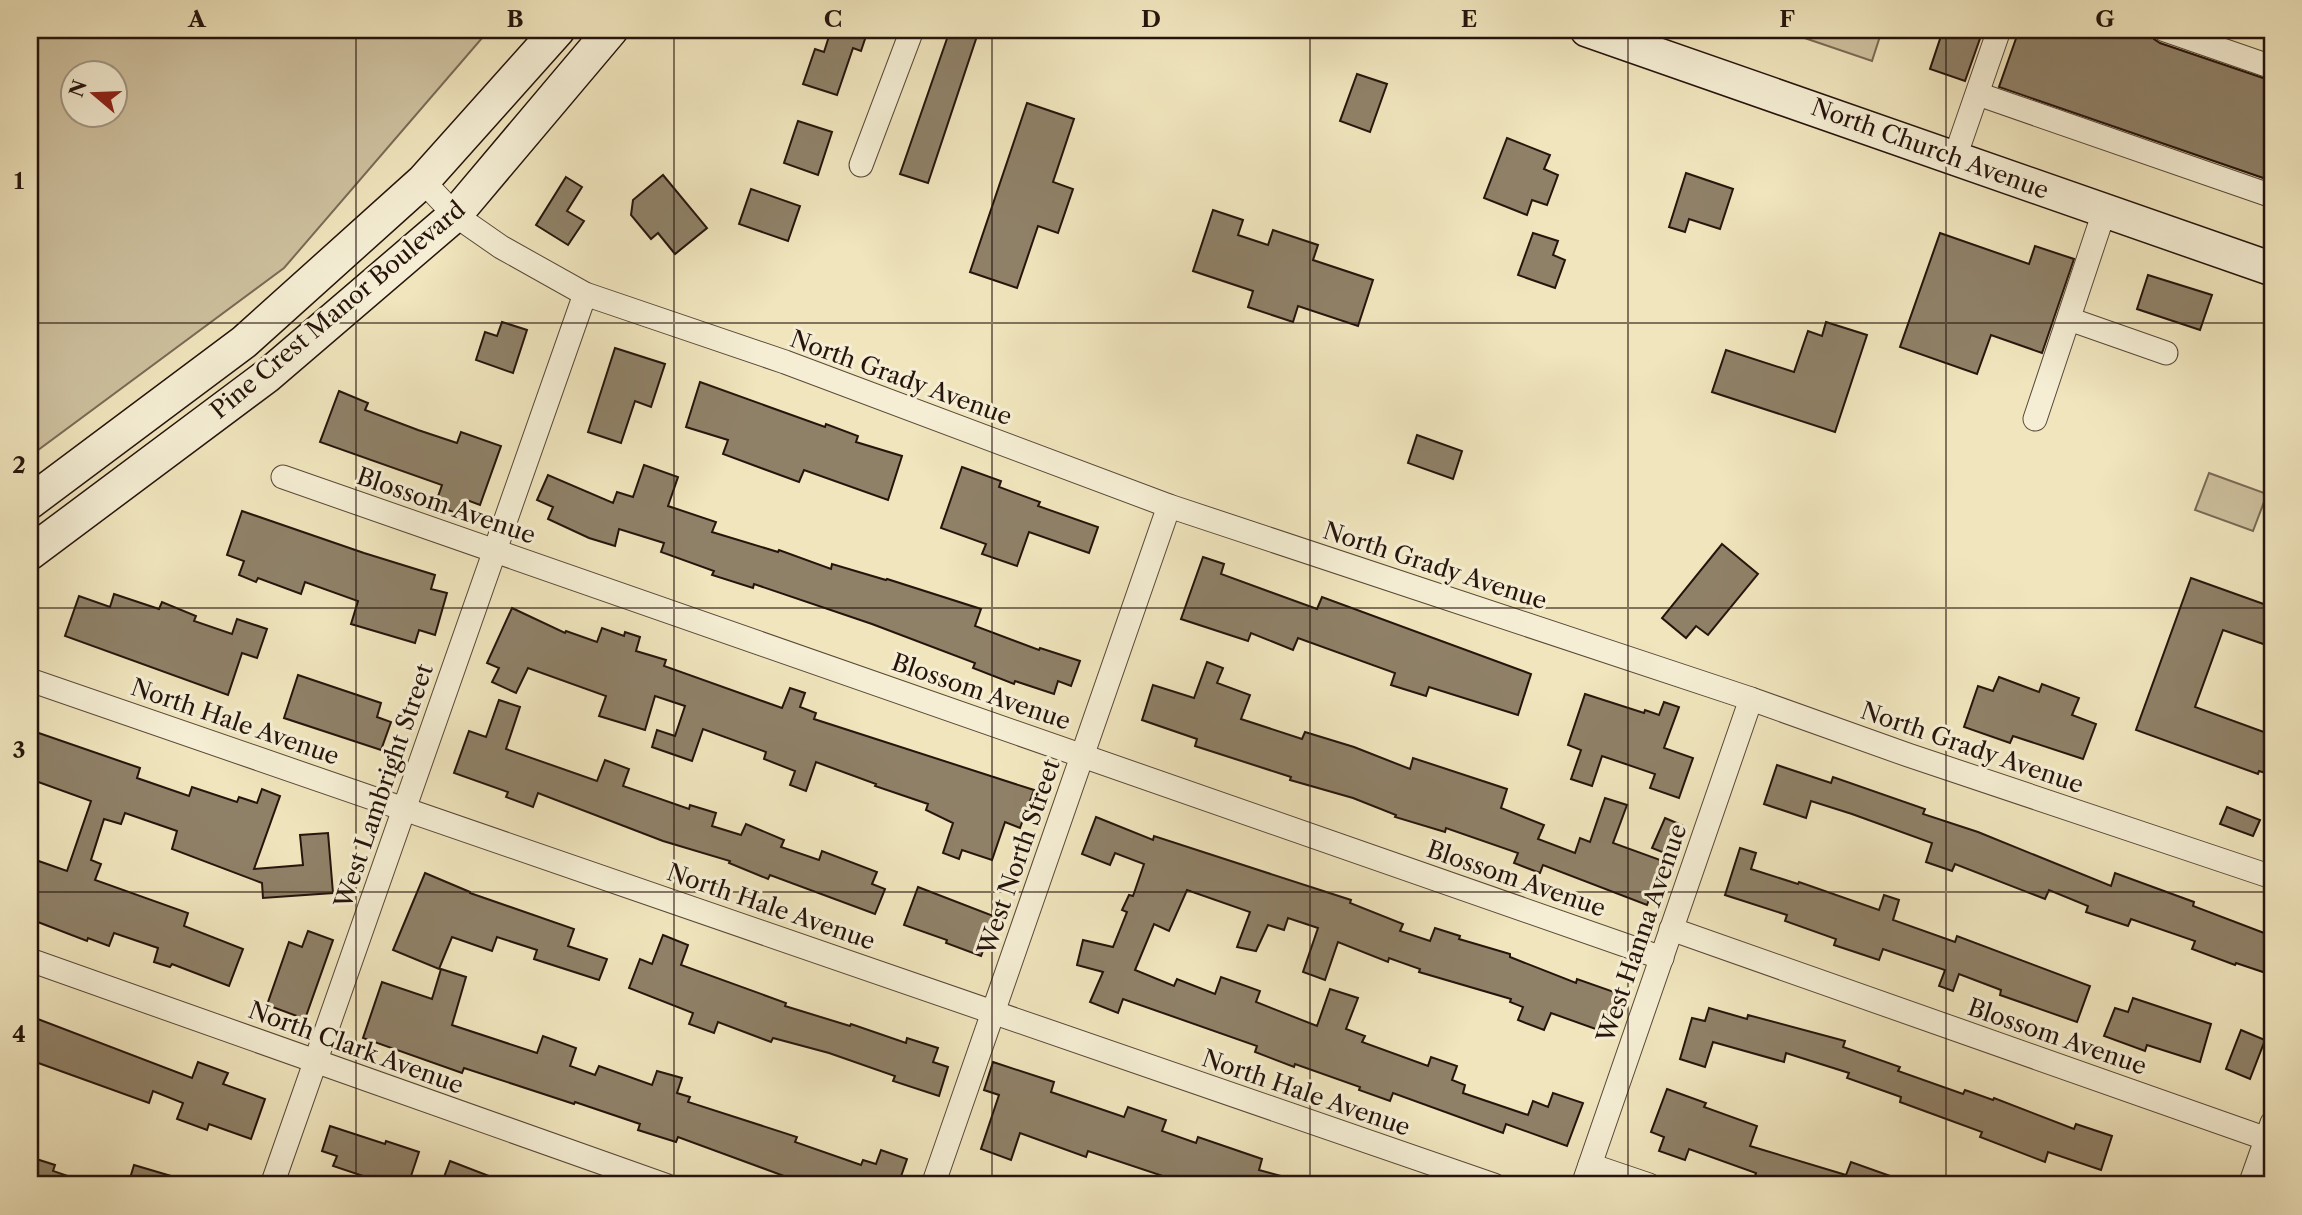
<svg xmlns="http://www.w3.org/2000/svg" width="2302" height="1215" viewBox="0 0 2302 1215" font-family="'Libre Caslon Text',serif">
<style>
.green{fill:#cec19f;stroke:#7a6a56;stroke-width:2;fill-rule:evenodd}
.building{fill:#8f8168;stroke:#26140c;stroke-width:2}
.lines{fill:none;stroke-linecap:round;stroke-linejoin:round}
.street-casing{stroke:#584838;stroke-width:25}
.secondary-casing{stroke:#26140c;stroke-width:36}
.street{stroke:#f5eed4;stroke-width:23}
.secondary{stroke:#f5eed4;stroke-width:33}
.grid{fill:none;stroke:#26140c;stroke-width:2;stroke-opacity:0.55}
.labels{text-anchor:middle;stroke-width:6;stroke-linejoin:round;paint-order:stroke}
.street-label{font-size:24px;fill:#26140c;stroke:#f5eed4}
.neatline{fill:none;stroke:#26140c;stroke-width:2.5}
.grid-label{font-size:23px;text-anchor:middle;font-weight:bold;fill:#26140c}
</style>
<rect width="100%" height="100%" fill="#f0e5bd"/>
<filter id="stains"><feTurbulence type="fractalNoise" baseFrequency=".00286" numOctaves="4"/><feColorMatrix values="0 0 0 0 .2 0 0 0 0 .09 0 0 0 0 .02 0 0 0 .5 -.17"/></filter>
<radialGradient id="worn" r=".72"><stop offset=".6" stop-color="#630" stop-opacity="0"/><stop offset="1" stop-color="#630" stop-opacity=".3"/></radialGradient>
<!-- green -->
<g class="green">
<path d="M30 30H489L284 268 30 456ZM74 74H116V116H74Z"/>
<polygon points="1781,30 1882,30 1872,61"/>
<polygon points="2209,473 2267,494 2253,531 2195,510"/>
</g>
<!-- building -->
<g class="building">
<polygon points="831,30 868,30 861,51 853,48 837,95 803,84 815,49 824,52"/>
<polygon points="950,30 979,30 928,183 900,174"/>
<polygon points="1943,30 1983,30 1965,81 1930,69"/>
<polygon points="2019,30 2143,30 2151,33 2154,39 2160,43 2272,81 2272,181 1999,87"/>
<polygon points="1357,74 1387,84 1370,132 1340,121"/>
<polygon points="1027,103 1074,119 1053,182 1073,189 1058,233 1038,226 1017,288 970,272"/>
<polygon points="798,121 832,132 818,175 784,163"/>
<polygon points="1507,138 1550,155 1544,169 1558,175 1547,205 1532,200 1527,215 1484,198"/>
<polygon points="1686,173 1733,189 1720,229 1689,219 1685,232 1669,227"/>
<polygon points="663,175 707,228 675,254 658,233 651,239 631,215 633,200"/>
<polygon points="566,177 582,187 567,211 584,221 568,245 536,225"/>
<polygon points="751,189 800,206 788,241 739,224"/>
<polygon points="1213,210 1243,220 1238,235 1268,245 1273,230 1318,245 1313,260 1373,280 1358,326 1298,306 1293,322 1248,307 1253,291 1193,271"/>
<polygon points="1533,233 1558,241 1553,255 1565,260 1555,288 1518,275"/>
<polygon points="1940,233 2029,264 2035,246 2074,259 2042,353 1991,335 1977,374 1900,347"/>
<polygon points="2148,275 2212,295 2200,330 2137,309"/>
<polygon points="502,322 527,330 513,373 476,360 485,332 497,336"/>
<polygon points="1826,322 1867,335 1835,432 1712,392 1726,350 1794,372 1808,331 1822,336"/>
<polygon points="615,348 665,364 651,407 635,401 621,443 588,432"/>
<polygon points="700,382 825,427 826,424 858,436 856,442 902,456 888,500 804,470 799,482 723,454 728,440 686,427"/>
<polygon points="339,391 368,403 365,410 418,430 457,443 461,432 501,446 480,505 467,500 461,515 435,505 442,485 320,442"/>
<polygon points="1417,435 1462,451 1453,479 1408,463"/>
<polygon points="644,465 678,477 668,506 716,522 712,532 778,552 779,550 831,569 832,564 886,580 887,579 981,609 975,626 1039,650 1040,648 1080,661 1071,686 1058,681 1054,694 1015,681 1014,684 973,668 975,663 872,624 754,584 753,588 712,575 714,571 661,552 664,543 619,529 615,546 589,538 548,519 553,507 537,500 548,475 613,503 617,492 633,497"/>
<polygon points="962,467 1001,481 999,487 1040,502 1038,506 1098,527 1089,553 1029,532 1017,566 982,554 986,544 941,528"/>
<polygon points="242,511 364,553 435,575 431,589 447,593 435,635 419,630 415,643 351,624 358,601 305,582 301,594 258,578 256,582 239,575 244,561 227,555"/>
<polygon points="1722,544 1758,574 1708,635 1696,626 1686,638 1662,618"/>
<polygon points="1203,557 1224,564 1221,574 1317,609 1322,597 1531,674 1518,715 1429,687 1426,696 1391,685 1395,673 1298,638 1293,650 1251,633 1248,641 1181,619"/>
<polygon points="2191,578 2272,607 2272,647 2223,630 2195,707 2272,735 2272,775 2259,771 2258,774 2136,730"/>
<polygon points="114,594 159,609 162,602 196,616 194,621 232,634 237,619 267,629 257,658 242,653 228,695 65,636 79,596 110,607"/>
<polygon points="512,608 565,633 566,631 597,642 602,628 624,636 625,632 640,637 636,651 666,660 664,666 782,708 790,688 805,693 800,707 816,713 814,719 1034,790 1020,828 1005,822 992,860 962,850 959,859 943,853 953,823 926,810 928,804 875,786 876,784 816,762 806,791 790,785 795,771 764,759 766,752 703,729 692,761 652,747 657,730 675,736 685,706 655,696 645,730 599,716 606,696 528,668 516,693 492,682 499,668 487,663"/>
<polygon points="1207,662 1223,668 1217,683 1250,695 1241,719 1302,739 1305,732 1354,747 1410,769 1413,758 1507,789 1501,808 1544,825 1538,839 1575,853 1580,838 1590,842 1605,798 1627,805 1613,843 1663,861 1647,905 1543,865 1540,873 1514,863 1518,853 1446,828 1445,832 1395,817 1396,815 1353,798 1290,780 1291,777 1195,746 1197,739 1142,720 1153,685 1194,698"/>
<polygon points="298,675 381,703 377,717 391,722 381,750 284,718"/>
<polygon points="1999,677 2039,692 2042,684 2079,698 2072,715 2096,724 2083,759 2013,736 2010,743 1964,727 1978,686 1993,691"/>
<polygon points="1585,694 1644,713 1645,710 1659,715 1664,702 1679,707 1664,748 1693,758 1679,798 1650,788 1655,774 1602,756 1592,786 1571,779 1581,750 1568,745"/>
<polygon points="499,700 520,707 506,749 597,781 605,760 629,769 623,786 689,809 690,805 716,813 712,826 741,835 746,824 784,840 781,847 819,860 822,851 877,872 872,884 885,889 875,914 770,875 768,879 729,863 730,861 663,841 538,793 533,807 506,797 508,792 454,773 469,731 486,737"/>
<polygon points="30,730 140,768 137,778 189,796 192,787 237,802 239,797 257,803 262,789 280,796 254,869 303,865 300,835 328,833 333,893 263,898 262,883 172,849 177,831 125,813 121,824 104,819 91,860 101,864 95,880 188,913 184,926 243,949 229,986 172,964 170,967 154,962 158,948 114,933 109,946 88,938 87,941 30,919 30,858 67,871 91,801 30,779"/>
<polygon points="1777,765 1831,783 1833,777 1925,809 1923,814 1978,832 2111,886 2115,873 2194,902 2193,906 2272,936 2272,975 2236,963 2235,965 2192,949 2195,941 2131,919 2128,926 2086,912 2088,906 2049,890 2045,899 1955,864 1952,871 1926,862 1932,843 1852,814 1811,801 1806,818 1764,804"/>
<polygon points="2227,807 2260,820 2253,836 2220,824"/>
<polygon points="1096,817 1153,840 1154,836 1351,900 1350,903 1403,924 1400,931 1430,941 1435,928 1460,936 1459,939 1510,954 1510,957 1576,983 1577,979 1617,993 1604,1032 1551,1013 1544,1030 1518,1020 1523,1007 1510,1002 1511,999 1419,972 1420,969 1389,958 1388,962 1338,942 1325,980 1303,972 1318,928 1288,918 1284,930 1268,925 1256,951 1237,947 1250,912 1187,890 1169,931 1154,924 1135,970 1174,986 1177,979 1215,994 1221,977 1260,991 1256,1002 1317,1026 1330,989 1358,998 1346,1029 1365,1036 1362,1042 1428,1066 1431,1057 1457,1066 1452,1080 1465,1085 1463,1093 1528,1115 1533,1101 1548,1107 1553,1093 1583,1103 1567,1146 1506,1124 1503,1133 1393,1093 1390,1101 1359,1090 1360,1087 1295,1064 1294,1067 1255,1052 1257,1046 1123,999 1118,1013 1090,1002 1103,972 1077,965 1083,940 1113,947 1127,912 1122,910 1129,895 1133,896 1144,864 1115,853 1110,865 1082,854"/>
<polygon points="1665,818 1684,826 1672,856 1652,848"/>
<polygon points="1740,848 1756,853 1751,869 1798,884 1799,882 1879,910 1884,895 1899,900 1893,920 1955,942 1957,936 2090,986 2077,1022 2000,995 2001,990 1959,974 1953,991 1939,986 1945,970 1883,949 1879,960 1834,945 1836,939 1785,921 1787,915 1725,895"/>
<polygon points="425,873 470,892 470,893 574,929 568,946 607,959 599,980 534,959 537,950 497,937 492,951 452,937 439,969 393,950"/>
<polygon points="918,887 996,917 981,956 946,943 947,940 904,925"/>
<polygon points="308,931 333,940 305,1019 267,1005 289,942 302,947"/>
<polygon points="663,935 688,945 681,965 786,1003 785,1006 850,1026 851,1024 906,1043 907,1038 938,1048 933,1062 948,1067 939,1096 893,1081 895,1076 829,1053 773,1038 771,1042 718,1022 714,1033 689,1024 693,1013 629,988 640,959 652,964"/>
<polygon points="441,969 466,977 452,1025 537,1053 543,1036 576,1048 570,1066 595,1075 599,1066 652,1085 657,1071 682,1078 677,1093 690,1097 688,1102 797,1137 795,1142 861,1165 863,1160 876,1164 881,1150 907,1159 898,1185 793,1185 795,1180 678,1137 676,1142 638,1130 640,1124 575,1102 574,1104 464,1068 462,1073 363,1038 382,982 432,999"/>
<polygon points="2133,998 2211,1024 2200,1062 2147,1045 2145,1051 2104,1036 2115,1008 2128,1012"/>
<polygon points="1709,1008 1747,1019 1748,1015 1845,1041 1843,1047 1900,1067 1898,1071 1963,1094 1965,1090 1993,1100 1994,1098 2074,1129 2076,1124 2112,1136 2101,1170 2048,1152 2045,1162 1980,1137 1982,1132 1900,1102 1901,1097 1847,1078 1849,1073 1786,1053 1784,1062 1713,1042 1705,1067 1680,1059 1692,1018 1705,1021"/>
<polygon points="30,1016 192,1078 198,1062 228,1073 223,1084 265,1099 251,1139 209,1124 207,1130 177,1119 183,1103 153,1091 149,1103 30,1060"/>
<polygon points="2241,1030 2265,1040 2250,1079 2226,1069"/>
<polygon points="993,1062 1054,1082 1051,1092 1124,1117 1128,1107 1166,1120 1162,1131 1196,1143 1198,1137 1262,1159 1259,1170 1296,1180 1295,1185 1177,1185 1167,1182 1169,1178 1088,1151 1086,1157 1020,1133 1011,1160 981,1149 999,1095 984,1090"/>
<polygon points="1667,1089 1706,1103 1704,1107 1757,1126 1750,1146 1846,1175 1851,1162 1910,1183 1910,1185 1776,1185 1754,1179 1756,1173 1689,1149 1685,1160 1659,1151 1664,1137 1651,1132"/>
<polygon points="330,1126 385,1144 386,1141 419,1152 408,1185 390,1185 333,1166 337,1156 322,1151"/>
<polygon points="30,1157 55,1165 53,1171 85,1182 85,1185 30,1185"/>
<polygon points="450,1161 510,1184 509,1185 441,1185"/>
<polygon points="134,1165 188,1181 187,1185 128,1185"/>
</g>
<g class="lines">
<!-- street casing -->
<g class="street-casing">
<g id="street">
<polyline points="2165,30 2272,67"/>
<polyline points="1978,94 2272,196"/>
<polyline points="1955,157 1999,30"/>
<polyline points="861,165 912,30"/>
<polyline points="423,181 455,215 501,247 585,294 785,362 1169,506 1751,699 1908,755 2272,877"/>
<polyline points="2069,319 2166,353"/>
<polyline points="2035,419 2104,212"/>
<polyline points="283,477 1662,958"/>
<polyline points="30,680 1494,1185"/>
<polyline points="1671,929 2267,1139"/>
<polyline points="30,960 665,1185"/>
<polyline points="1590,1165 1649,1185"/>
<polyline points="272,1185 585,294"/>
<polyline points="933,1185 1169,506"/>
<polyline points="1583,1185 1751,699"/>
<polyline points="2250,1185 2272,1123"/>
</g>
</g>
<!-- secondary casing -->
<g class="secondary-casing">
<g id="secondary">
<polyline points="1587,30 2272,269"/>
<polyline points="30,502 244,342 423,181 558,30"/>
<polyline points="30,553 267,376 455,215 611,30"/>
</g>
</g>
<!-- street -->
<use href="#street" class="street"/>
<!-- secondary -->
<use href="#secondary" class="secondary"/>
</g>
<!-- grid -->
<path class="grid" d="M356 30V1185M674 30V1185M992 30V1185M1310 30V1185M1628 30V1185M1946 30V1185M30 323H2272M30 608H2272M30 892H2272"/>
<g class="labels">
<!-- street labels -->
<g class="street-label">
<text transform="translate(1930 149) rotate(20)" y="8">North Church Avenue</text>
<text transform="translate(338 310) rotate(-40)" y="8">Pine Crest Manor Boulevard</text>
<text transform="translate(901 378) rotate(20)" y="8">North Grady Avenue</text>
<text transform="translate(446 506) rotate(19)" y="8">Blossom Avenue</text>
<text transform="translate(1435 566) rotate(18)" y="8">North Grady Avenue</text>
<text transform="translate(981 692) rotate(19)" y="8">Blossom Avenue</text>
<text transform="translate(235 722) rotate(19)" y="8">North Hale Avenue</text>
<text transform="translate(1972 748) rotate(19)" y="8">North Grady Avenue</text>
<text transform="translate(384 786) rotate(-71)" y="8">West Lambright Street</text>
<text transform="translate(1019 857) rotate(-71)" y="8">West North Street</text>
<text transform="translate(1516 879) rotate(19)" y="8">Blossom Avenue</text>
<text transform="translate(771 907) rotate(19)" y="8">North Hale Avenue</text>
<text transform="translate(1642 933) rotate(-71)" y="8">West Hanna Avenue</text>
<text transform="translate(2057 1037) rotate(19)" y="8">Blossom Avenue</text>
<text transform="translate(356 1048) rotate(20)" y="8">North Clark Avenue</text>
<text transform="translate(1306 1093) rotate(19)" y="8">North Hale Avenue</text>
</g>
</g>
<!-- margin -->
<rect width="2302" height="1215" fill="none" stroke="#f0e5bd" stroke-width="77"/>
<!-- north arrow -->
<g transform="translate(94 94) rotate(289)"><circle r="33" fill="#f5eed4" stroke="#a29784" stroke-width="2"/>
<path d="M0-5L12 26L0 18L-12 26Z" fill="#8f2418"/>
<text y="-10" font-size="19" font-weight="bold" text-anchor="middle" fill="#26140c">N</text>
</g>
<rect x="38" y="38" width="2226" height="1138" class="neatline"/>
<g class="grid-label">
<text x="197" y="27">A</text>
<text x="515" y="27">B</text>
<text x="833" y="27">C</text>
<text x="1151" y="27">D</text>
<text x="1469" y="27">E</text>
<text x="1787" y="27">F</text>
<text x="2105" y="27">G</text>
<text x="19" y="189">1</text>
<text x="19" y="473">2</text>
<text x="19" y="758">3</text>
<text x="19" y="1042">4</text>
</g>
<rect width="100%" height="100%" filter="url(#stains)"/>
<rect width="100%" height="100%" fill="url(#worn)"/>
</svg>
